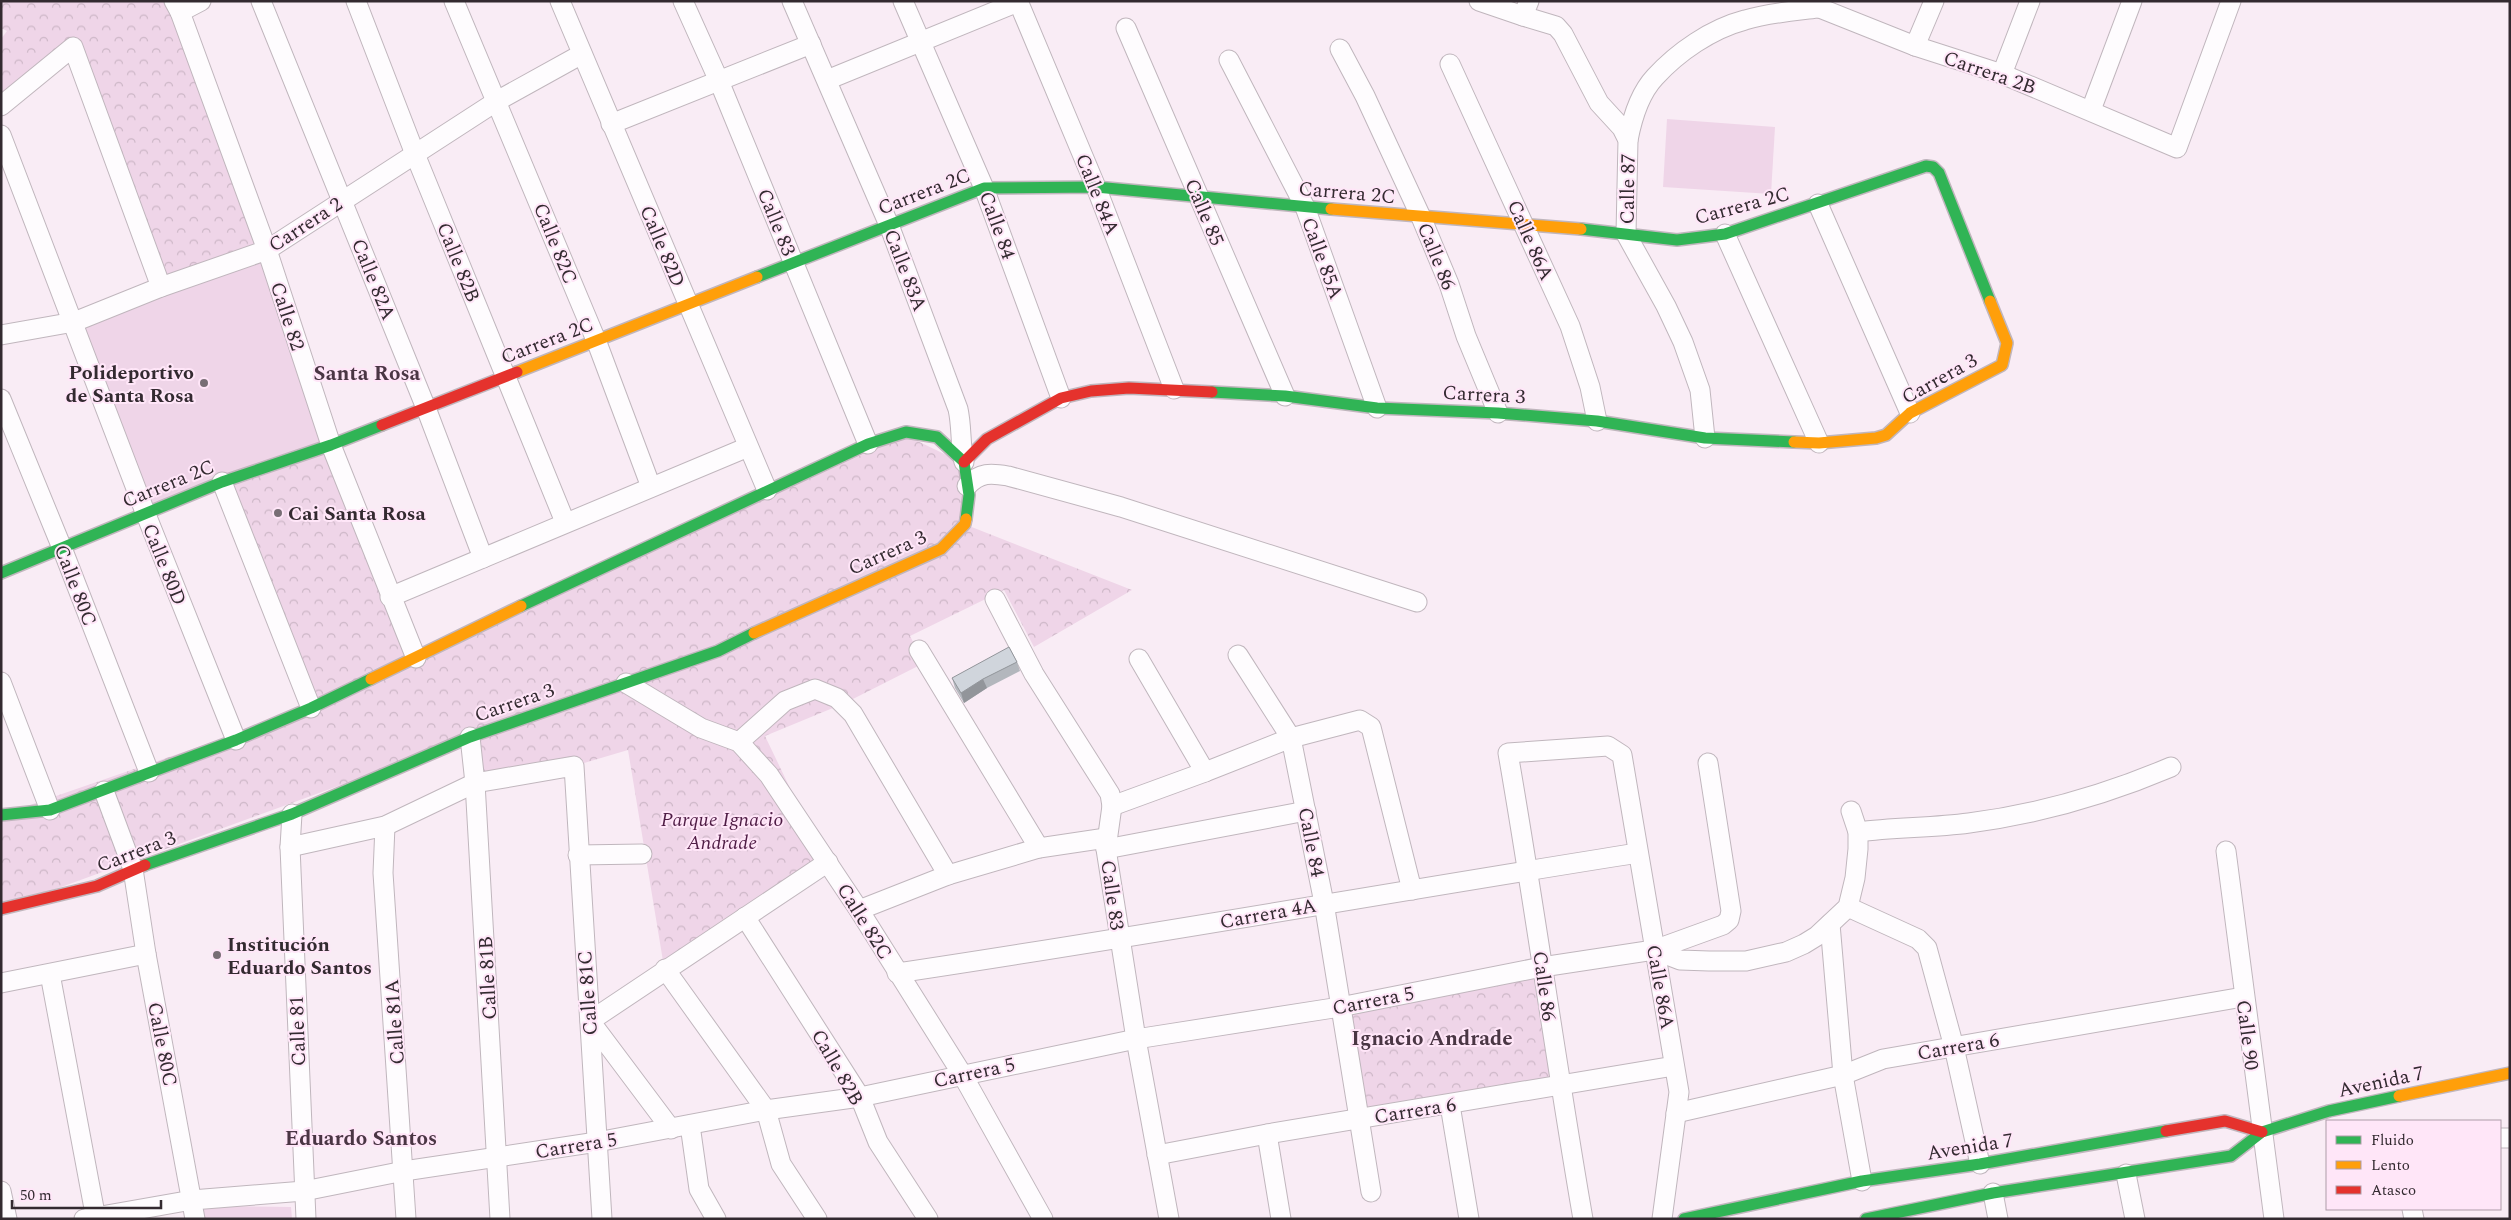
<svg xmlns="http://www.w3.org/2000/svg" width="2511" height="1220" viewBox="0 0 2511 1220" font-family="Spectral,serif">
<style>
.grass{fill:#efd5e8}
.park{fill:url(#park-crowns)}
.lines{fill:none;stroke-linecap:round;stroke-linejoin:round}
.street-casing{stroke:#c0b6bd;stroke-width:21}
.fast-casing{stroke:#c0b6bd;stroke-width:14}
.slow-casing{stroke:#c0b6bd;stroke-width:14}
.jam-casing{stroke:#c0b6bd;stroke-width:14}
.street{stroke:#fefcfe;stroke-width:19}
.fast{stroke:#30b455;stroke-width:11}
.slow{stroke:#ff9f0a;stroke-width:11}
.jam{stroke:#e5322d;stroke-width:11}
.wall{fill:#b3b7bd}
.shaded-wall{fill:#92959a}
.building{fill:#d0d5dc;stroke:#92959a}
.poi-dot{fill:#786e75;stroke:#ffe6f8;stroke-width:2}
.labels{text-anchor:middle;stroke-width:4;stroke-linejoin:round;paint-order:stroke}
.street-label{font-size:20px;fill:#332a30;stroke:#ffe6f8}
.poi-label{font-size:20px;font-weight:bold;fill:#332a30;stroke:#ffe6f8;text-anchor:start}
.park-label{font-size:20px;font-style:italic;fill:#4f1c45;stroke:#ffe6f8}
.neighbourhood-label{font-size:21px;font-weight:bold;fill:#4a3644;stroke:#ffe6f8}
</style>
<defs>
<pattern id="park-crowns" width="20" height="18" patternUnits="userSpaceOnUse" patternTransform="scale(1.25)"><rect width="20" height="18" fill="#efd5e8"/><path d="M2 6a3 3 0 1 1 6 0M12 15a3 3 0 1 1 6 0" fill="none" stroke="#cdb7c7"/></pattern>
</defs>
<rect width="100%" height="100%" fill="#f9ecf5"/>
<!-- grass -->
<g class="grass">
<polygon points="1667,119 1775,127 1771,194 1663,187"/>
<polygon points="267,250 331,445 145,512 74,322"/>
<polygon points="203,1206 291,1207 292,1219 205,1219"/>
</g>
<!-- park -->
<g class="park">
<polygon points="1,1 174,1 267,250 161,287 73,47 1,106 1,39 7,31 1,28"/>
<polygon points="905,435 961,462 964,524 1132,590 1034,647 1004,590 910,636 924,663 845,703 765,736 825,861 664,967 628,750 574,766 475,783 470,738 1,909 1,815 311,708 222,482 331,445 416,658"/>
<polygon points="1539,970 1556,1084 1362,1116 1343,1010"/>
</g>
<g class="lines">
<!-- street casing -->
<g class="street-casing">
<g id="street">
<polyline points="174,1 180,12 267,250 331,445 416,658"/>
<polyline points="261,1 426,408 483,558"/>
<polyline points="356,1 415,154 565,522"/>
<polyline points="454,1 596,340 651,487"/>
<polyline points="560,1 767,490"/>
<polyline points="683,1 719,81 868,444"/>
<path d="M792 1 889 225 958 409C962 427 960 444 964 462"/>
<polyline points="903,1 984,188 1061,398"/>
<polyline points="1018,1 1096,187 1174,389"/>
<polyline points="1479,1 1523,16"/>
<polyline points="1529,1 1523,16 1556,26 1563,34 1599,103 1622,128 1628,140 1626,234 1666,306 1683,342 1700,390 1705,438"/>
<polyline points="1802,1 1915,46 2002,74 2177,148 2231,1"/>
<polyline points="180,12 201,1"/>
<polyline points="1126,28 1285,396"/>
<polyline points="1915,46 1934,1"/>
<polyline points="1340,49 1365,96 1421,217 1449,284 1466,336 1498,413"/>
<polyline points="1229,60 1305,207 1377,408"/>
<polyline points="1450,64 1570,326 1590,387 1597,421"/>
<polyline points="2002,74 2030,1"/>
<polyline points="827,80 1018,2"/>
<polyline points="1,106 73,47 161,287"/>
<polyline points="2091,110 2132,1"/>
<polyline points="611,124 811,44"/>
<polyline points="1,135 145,512 236,740"/>
<path d="M1628 140C1632 119 1640 93 1655 77 1678 52 1711 29 1745 20 1768 13 1793 11 1817 8"/>
<polyline points="1818,204 1910,413"/>
<polyline points="1725,234 1819,443"/>
<polyline points="1,335 74,322 161,287 267,250 497,101 582,54"/>
<polyline points="1,399 62,548 149,772"/>
<polyline points="222,482 311,708"/>
<path d="M967 486C980 472 991 473 1008 476L1121 507 1417 602"/>
<polyline points="390,597 748,447"/>
<polyline points="995,599 1034,674 1110,794 1112,806 1106,849 1136,1039 1169,1219"/>
<polyline points="919,650 1039,848"/>
<polyline points="1238,655 1291,738 1324,903 1371,1192"/>
<polyline points="1139,659 1205,772"/>
<polyline points="1,682 50,810"/>
<polyline points="626,683 701,728 739,742 769,775 859,910 962,1074 1043,1219"/>
<polyline points="470,737 475,783 500,1219"/>
<polyline points="739,742 785,701 815,689 837,698 853,714 948,875"/>
<polyline points="104,791 133,869 146,954 195,1219"/>
<polyline points="1112,806 1205,772 1291,738 1360,720 1371,727 1412,890"/>
<polyline points="292,814 290,847 306,1219"/>
<polyline points="385,826 383,873 406,1219"/>
<path d="M1858 832C1895 827 1932 828 1969 823 2039 814 2105 795 2171 767"/>
<polyline points="290,847 385,826 475,783 574,766 602,1219"/>
<polyline points="1106,849 1306,811"/>
<polyline points="2226,851 2274,1219"/>
<polyline points="578,855 642,854"/>
<polyline points="1848,907 1918,939 1927,948 1954,1047 1980,1164"/>
<polyline points="859,910 948,875 1039,848 1106,838"/>
<polyline points="745,917 860,1097 878,1142 928,1219"/>
<polyline points="1830,924 1843,1075 1862,1181"/>
<polyline points="1654,950 1723,925 1729,920 1731,911 1708,763"/>
<polyline points="665,969 766,1110 781,1164 817,1219"/>
<path d="M897 973C1145 936 1391 892 1638 853"/>
<polyline points="50,974 96,1219"/>
<polyline points="1,983 146,954"/>
<polyline points="1450,1105 1469,1219"/>
<polyline points="1676,1113 1843,1075 1883,1059 2243,997"/>
<polyline points="690,1125 699,1189 716,1219"/>
<polyline points="671,1129 590,1021 828,862"/>
<polyline points="1267,1134 1281,1219"/>
<polyline points="2500,1138 2510,1138"/>
<polyline points="1157,1155 1267,1134 1674,1066"/>
<polyline points="2126,1174 2135,1219"/>
<polyline points="1,1191 7,1219"/>
<polyline points="1993,1193 1998,1219"/>
<polyline points="2412,1209 2414,1219"/>
<polyline points="84,1219 192,1200 304,1191 404,1171 597,1142 766,1110 860,1097 1136,1039 1340,1007 1542,967 1654,950 1680,960 1709,961 1746,961 1786,952 1804,944 1817,936 1848,907 1855,878 1858,849 1858,832 1851,811"/>
<path d="M1583 1219C1556 1064 1535 908 1508 753L1608 746 1622 755 1679 1092 1662 1219"/>
</g>
</g>
<!-- fast casing -->
<g class="fast-casing">
<g id="fast">
<polyline points="1581,229 1677,240 1725,234 1926,166 1933,167 1939,173 1990,301"/>
<polyline points="757,277 984,188 1096,187 1331,209"/>
<polyline points="1212,392 1285,396 1377,408 1498,413 1597,421 1705,438 1794,442"/>
<polyline points="1,573 222,482 331,445 382,425"/>
<polyline points="521,606 868,444 906,432 937,437 964,462 969,495 966,519"/>
<polyline points="1,815 50,810 236,740 311,708 371,679"/>
<polyline points="145,865 292,814 470,737 718,651 754,633"/>
<polyline points="1684,1219 1862,1181 1980,1164 2166,1131"/>
<polyline points="1866,1219 1993,1193 2231,1156 2262,1132 2329,1111 2399,1096"/>
</g>
</g>
<!-- slow casing -->
<g class="slow-casing">
<g id="slow">
<polyline points="1331,209 1581,229"/>
<polyline points="517,372 757,277"/>
<polyline points="1794,442 1819,443 1876,438 1886,435 1910,413 2002,365 2007,343 1990,301"/>
<polyline points="754,633 941,549 965,524 966,519"/>
<polyline points="371,679 521,606"/>
<polyline points="2399,1096 2510,1073"/>
</g>
</g>
<!-- jam casing -->
<g class="jam-casing">
<g id="jam">
<polyline points="382,425 517,372"/>
<polyline points="964,462 987,439 1061,398 1091,391 1129,388 1212,392"/>
<polyline points="1,909 97,886 145,865"/>
<polyline points="2166,1131 2225,1121 2262,1132"/>
</g>
</g>
<!-- street -->
<use href="#street" class="street"/>
<!-- fast -->
<use href="#fast" class="fast"/>
<!-- slow -->
<use href="#slow" class="slow"/>
<!-- jam -->
<use href="#jam" class="jam"/>
</g>
<!-- wall -->
<polygon class="wall" points="1017,662 1020,671 987,688 964,703 955,688 952,678"/>
<!-- shaded-wall -->
<polygon class="shaded-wall" points="983,679 987,688 964,703 961,693"/>
<!-- building -->
<polygon class="building" points="1009,647 1017,662 983,679 961,693 952,678"/>
<!-- markers -->
<g class="poi-dot">
<circle cx="204" cy="383" r="5"/>
<circle cx="278" cy="513" r="5"/>
<circle cx="217" cy="955" r="5"/>
</g>
<g class="labels">
<!-- street labels -->
<g class="street-label">
<text transform="translate(1990 72) rotate(19)" y="7">Carrera 2B</text>
<text transform="translate(1627 189) rotate(-89)" y="7">Calle 87</text>
<text transform="translate(924 191) rotate(-21)" y="7">Carrera 2C</text>
<text transform="translate(1347 192) rotate(5)" y="7">Carrera 2C</text>
<text transform="translate(1098 194) rotate(68)" y="7">Calle 84A</text>
<text transform="translate(1742 205) rotate(-15)" y="7">Carrera 2C</text>
<text transform="translate(1205 212) rotate(67)" y="7">Calle 85</text>
<text transform="translate(777 222) rotate(68)" y="7">Calle 83</text>
<text transform="translate(305 224) rotate(-33)" y="7">Carrera 2</text>
<text transform="translate(998 225) rotate(70)" y="7">Calle 84</text>
<text transform="translate(1531 240) rotate(66)" y="7">Calle 86A</text>
<text transform="translate(556 243) rotate(68)" y="7">Calle 82C</text>
<text transform="translate(663 246) rotate(67)" y="7">Calle 82D</text>
<text transform="translate(1437 256) rotate(68)" y="7">Calle 86</text>
<text transform="translate(1323 258) rotate(70)" y="7">Calle 85A</text>
<text transform="translate(459 262) rotate(68)" y="7">Calle 82B</text>
<text transform="translate(906 270) rotate(69)" y="7">Calle 83A</text>
<text transform="translate(374 279) rotate(68)" y="7">Calle 82A</text>
<text transform="translate(288 316) rotate(72)" y="7">Calle 82</text>
<text transform="translate(547 340) rotate(-21)" y="7">Carrera 2C</text>
<text transform="translate(1939 378) rotate(-29)" y="7">Carrera 3</text>
<text transform="translate(1484 394) rotate(3)" y="7">Carrera 3</text>
<text transform="translate(168 483) rotate(-22)" y="7">Carrera 2C</text>
<text transform="translate(887 552) rotate(-24)" y="7">Carrera 3</text>
<text transform="translate(165 564) rotate(68)" y="7">Calle 80D</text>
<text transform="translate(76 585) rotate(69)" y="7">Calle 80C</text>
<text transform="translate(514 702) rotate(-19)" y="7">Carrera 3</text>
<text transform="translate(1312 842) rotate(79)" y="7">Calle 84</text>
<text transform="translate(136 851) rotate(-21)" y="7">Carrera 3</text>
<text transform="translate(1113 895) rotate(82)" y="7">Calle 83</text>
<text transform="translate(1268 913) rotate(-10)" y="7">Carrera 4A</text>
<text transform="translate(865 921) rotate(58)" y="7">Calle 82C</text>
<text transform="translate(487 978) rotate(-93)" y="7">Calle 81B</text>
<text transform="translate(1545 986) rotate(82)" y="7">Calle 86</text>
<text transform="translate(1661 987) rotate(80)" y="7">Calle 86A</text>
<text transform="translate(587 993) rotate(-94)" y="7">Calle 81C</text>
<text transform="translate(1373 1000) rotate(-11)" y="7">Carrera 5</text>
<text transform="translate(394 1022) rotate(-94)" y="7">Calle 81A</text>
<text transform="translate(297 1031) rotate(-92)" y="7">Calle 81</text>
<text transform="translate(2248 1035) rotate(83)" y="7">Calle 90</text>
<text transform="translate(163 1044) rotate(79)" y="7">Calle 80C</text>
<text transform="translate(1958 1046) rotate(-10)" y="7">Carrera 6</text>
<text transform="translate(838 1067) rotate(60)" y="7">Calle 82B</text>
<text transform="translate(974 1072) rotate(-12)" y="7">Carrera 5</text>
<text transform="translate(2381 1081) rotate(-12)" y="7">Avenida 7</text>
<text transform="translate(1415 1110) rotate(-9)" y="7">Carrera 6</text>
<text transform="translate(576 1145) rotate(-9)" y="7">Carrera 5</text>
<text transform="translate(1970 1146) rotate(-9)" y="7">Avenida 7</text>
</g>
<!-- poi labels -->
<g class="poi-label">
<text x="194" y="379" text-anchor="end">Polideportivo<tspan x="194" dy="23">de Santa Rosa</tspan></text>
<text x="288" y="520">Cai Santa Rosa</text>
<text x="227" y="951">Institución<tspan x="227" dy="23">Eduardo Santos</tspan></text>
</g>
<!-- park labels -->
<g class="park-label">
<text x="722" y="826">Parque Ignacio<tspan x="722" dy="23">Andrade</tspan></text>
</g>
<!-- neighbourhood labels -->
<g class="neighbourhood-label">
<text x="367" y="380">Santa Rosa</text>
<text x="1432" y="1045">Ignacio Andrade</text>
<text x="361" y="1145">Eduardo Santos</text>
</g>
</g>
<!-- border -->
<rect width="2511" height="1220" fill="none" stroke="#332a30" stroke-width="5"/>
<!-- legend -->
<rect x="2326" y="1120" width="175" height="90" fill="#ffe6f8" stroke="#ad9ba8"/>
<rect x="2336" y="1136" width="25" height="8" fill="#30b455" stroke="#ad9ba8"/>
<text x="2371" y="1145" font-size="15" fill="#332a30">Fluido</text>
<rect x="2336" y="1161" width="25" height="8" fill="#ff9f0a" stroke="#ad9ba8"/>
<text x="2371" y="1170" font-size="15" fill="#332a30">Lento</text>
<rect x="2336" y="1186" width="25" height="8" fill="#e5322d" stroke="#ad9ba8"/>
<text x="2371" y="1195" font-size="15" fill="#332a30">Atasco</text>
<!-- scale -->
<path d="M12 1200v8h149v-8" fill="none" stroke="#332a30" stroke-width="2.5"/>
<text x="20" y="1200" font-size="15" fill="#332a30" stroke="#ffe6f8" stroke-width="4" paint-order="stroke">50 m</text>
</svg>
